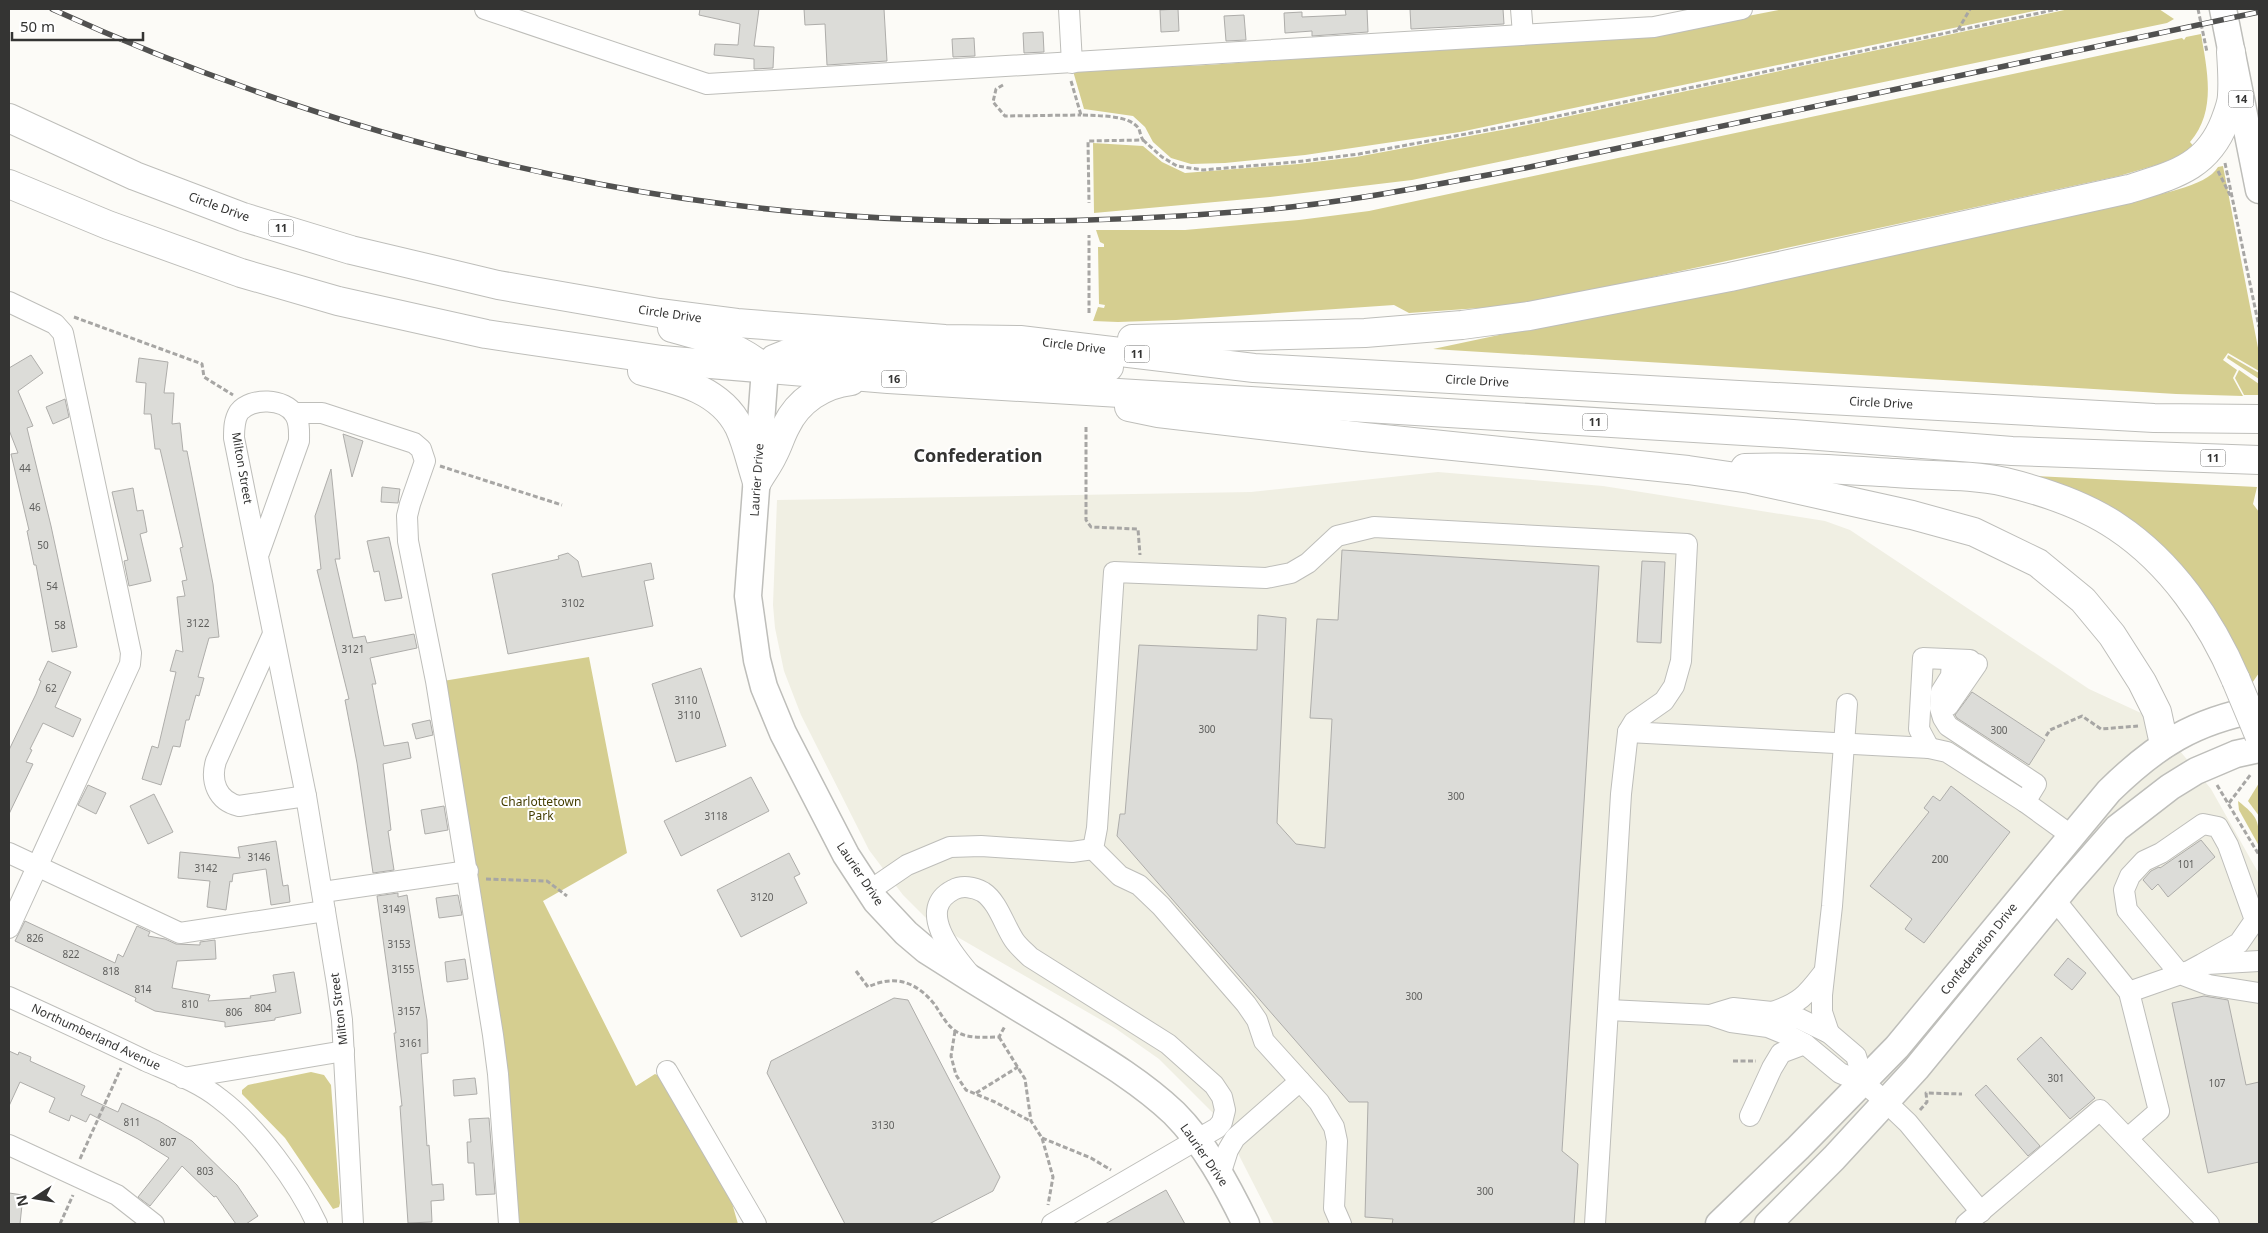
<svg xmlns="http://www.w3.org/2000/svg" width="2268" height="1233" viewBox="0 0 2268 1233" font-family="'Noto Sans',sans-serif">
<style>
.built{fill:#f0efe3}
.green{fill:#d5ce90}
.building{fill:#dcdcd8;stroke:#aeadaa}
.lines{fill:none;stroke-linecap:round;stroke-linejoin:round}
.minor-casing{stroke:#bebeba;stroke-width:22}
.major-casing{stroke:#bebeba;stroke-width:29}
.highway-casing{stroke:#bebeba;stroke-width:30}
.path{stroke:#a7a6a4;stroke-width:3;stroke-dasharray:5 2.5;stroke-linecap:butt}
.minor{stroke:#fff;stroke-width:20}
.major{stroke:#fff;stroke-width:26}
.highway{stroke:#fff;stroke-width:28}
.rail-casing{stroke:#515150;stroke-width:5.5}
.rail{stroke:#fff;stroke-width:4;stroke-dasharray:11;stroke-linecap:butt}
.highway-bridge-casing{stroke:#bebeba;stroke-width:30;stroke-linecap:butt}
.highway-bridge{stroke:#fff;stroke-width:28}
.labels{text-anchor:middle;stroke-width:4;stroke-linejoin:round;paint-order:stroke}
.number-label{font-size:10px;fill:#5e5e5c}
.shield{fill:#fff;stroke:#717170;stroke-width:1}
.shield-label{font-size:11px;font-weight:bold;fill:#343433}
.street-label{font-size:12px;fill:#343433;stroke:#fff}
.park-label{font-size:12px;fill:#443d00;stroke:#fff}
.district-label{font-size:18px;font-weight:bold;fill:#343433;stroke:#fff}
</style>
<rect width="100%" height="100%" fill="#fcfbf7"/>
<!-- built -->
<polygon class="built" points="1438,472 1603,486 1825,521 1850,530 2089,689 2154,719 2211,789 2259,874 2259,1224 1274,1224 1222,1122 1159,1059 1115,1028 928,920 903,895 869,850 801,715 784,671 775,628 773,605 777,500 1251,492"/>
<!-- green -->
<g class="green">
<polygon points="1784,9 2044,9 1460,132 1305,155 1225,163 1191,164 1171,158 1153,142 1145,127 1133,116 1084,109 1073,71 1207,65 1618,37 1722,21"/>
<polygon points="2069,9 2159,9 2174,19 2167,23 1412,180 1270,197 1094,213 1093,143 1143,146 1162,162 1185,173 1298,164 1356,157 1518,127"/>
<path d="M2201 34C2207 70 2217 111 2190 142L2195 148 2163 163 2119 176 1542 301 1494 307 1409 313 1394 305 1176 320 1118 322 1093 321 1098 307 1104 308 1105 305 1099 304 1098 247H1104V244L1100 242 1096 230H1185L1299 220 1369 211 2182 38 2184 40 2186 37Z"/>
<path d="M2223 166 2259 353V371L2228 353 2223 360 2237 370 2233 378 2243 396 2176 394 1433 349 2130 201C2153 195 2207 187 2218 167Z"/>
<polygon points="2228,355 2259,373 2259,379 2227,358"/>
<polygon points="2239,370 2259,384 2259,395 2244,395 2235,378"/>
<polygon points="2035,476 2257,487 2253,504 2259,512 2259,673 2250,686 2202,591 2134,524"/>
<polygon points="589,657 627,853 543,901 636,1086 655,1074 672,1082 722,1168 738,1224 519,1224 508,1071 443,681"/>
<polygon points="2259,783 2259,816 2248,801"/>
<path d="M2238 801C2258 817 2259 820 2259 846L2239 810Z"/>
<polygon points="311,1072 324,1075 331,1085 340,1203 339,1207 333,1209 285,1138 242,1094 242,1090 248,1085"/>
</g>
<!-- building -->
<g class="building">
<polygon points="700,9 759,9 754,46 774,47 773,68 754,69 754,59 714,55 715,44 738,45 740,24 699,15"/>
<polygon points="804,9 884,9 887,61 827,65 825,24 805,25"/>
<polygon points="1178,9 1179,31 1161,32 1160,10"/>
<polygon points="1345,9 1367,9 1368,32 1312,36 1312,31 1285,33 1284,13 1302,12 1302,17 1346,15"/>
<polygon points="1410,9 1503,9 1504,24 1411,29"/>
<polygon points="1244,15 1246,40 1226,41 1224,16"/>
<polygon points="1043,32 1044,52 1024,53 1023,33"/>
<polygon points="974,38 975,56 953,57 952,39"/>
<polygon points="31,355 43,373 18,391 33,426 27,428 51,526 77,647 52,652 36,565 34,565 27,531 29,530 11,454 18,453 9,430 9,368"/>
<polygon points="139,358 168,362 164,393 174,393 172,424 180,423 183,451 187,451 213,584 219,637 209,638 198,677 204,678 199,696 196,695 189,720 186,720 180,747 173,746 161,785 142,779 152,746 158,748 176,672 170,671 176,650 183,652 177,597 185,596 182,581 187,580 180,548 183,547 160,449 155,449 151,414 144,414 146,383 136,382"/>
<polygon points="65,399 69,417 53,424 46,407"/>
<polygon points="343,434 363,441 352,477"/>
<polygon points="331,469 340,559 335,559 353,638 365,636 367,643 414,634 417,648 370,658 376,684 372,684 384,746 408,742 411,758 383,764 391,830 388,831 394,870 373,873 357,763 345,700 349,699 317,570 321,569 315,516"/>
<polygon points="382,487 400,489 398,503 381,502"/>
<polygon points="133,488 137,511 143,510 147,532 140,534 151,581 129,586 124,561 128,560 112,492"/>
<polygon points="389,537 402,598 385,601 379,571 374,572 367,541"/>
<polygon points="1342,550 1599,566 1562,1151 1578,1164 1574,1224 1392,1224 1393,1219 1365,1217 1368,1102 1349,1102 1117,836 1120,814 1125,814 1139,645 1257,650 1258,615 1286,618 1277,823 1296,844 1325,848 1332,719 1310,718 1317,619 1338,620"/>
<polygon points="568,553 578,561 582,577 651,563 654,579 644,581 653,626 508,654 492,574 559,559 558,556"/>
<polygon points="1642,561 1665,562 1661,643 1637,642"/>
<polygon points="48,661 71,672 55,707 81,719 73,737 43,723 30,749 32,750 26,762 33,764 9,814 9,750 36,694 41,681 39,680"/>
<polygon points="701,668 726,746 676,762 652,684"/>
<polygon points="1972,692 2045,740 2029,765 1957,718 1955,715"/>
<polygon points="430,720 433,735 416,739 412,724"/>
<polygon points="751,777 769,811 681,856 664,821"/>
<polygon points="88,785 106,793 96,814 78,805"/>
<polygon points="1951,786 2010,832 1924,943 1905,929 1912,919 1870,886 1929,812 1924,808 1933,796 1940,801"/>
<polygon points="154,794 173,832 148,844 130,806"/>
<polygon points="444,806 448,830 425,834 421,810"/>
<polygon points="2201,840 2215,857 2168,897 2158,884 2152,890 2143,880 2151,871 2159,867 2160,868"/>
<polygon points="276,841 283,886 288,885 290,902 271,905 266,869 233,874 232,882 230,881 226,910 207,907 210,881 178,878 180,852 240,858 238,847"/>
<polygon points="789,853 800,874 794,877 807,903 741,937 717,890"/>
<polygon points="398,893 398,897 407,895 427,1020 428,1053 421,1054 427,1146 429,1145 432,1185 443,1184 444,1200 431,1201 432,1222 408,1223 400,1106 402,1106 394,1033 396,1033 377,896"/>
<polygon points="458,895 462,915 439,918 436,898"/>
<polygon points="25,921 115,963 118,954 123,957 137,926 150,932 148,936 165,939 176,944 200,945 200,942 215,940 216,959 177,961 172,988 210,995 208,1001 251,998 250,996 276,992 273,975 294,972 301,1013 275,1018 275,1020 225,1027 225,1022 155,1011 135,1001 136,998 15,941"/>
<polygon points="2068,958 2086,973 2072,990 2054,975"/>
<polygon points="465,959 468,979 447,982 445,962"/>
<polygon points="2204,996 2228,1000 2246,1085 2259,1082 2259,1162 2208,1173 2172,1003"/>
<polygon points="894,998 908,1000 1000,1177 993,1191 929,1224 845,1224 767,1073 771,1061"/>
<polygon points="2041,1037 2095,1098 2070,1119 2017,1059"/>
<polygon points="9,1051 18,1055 19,1052 31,1057 30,1061 85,1086 81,1095 118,1112 122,1103 159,1121 192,1141 237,1185 258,1216 246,1224 236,1224 216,1196 214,1197 182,1166 150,1206 138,1197 169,1158 138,1139 90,1114 86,1122 71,1115 69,1121 49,1112 55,1098 20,1082 9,1106"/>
<polygon points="475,1078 477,1094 454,1096 453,1080"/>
<polygon points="1986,1085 2040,1146 2028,1156 1975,1095"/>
<polygon points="489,1118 495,1194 476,1195 474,1163 468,1163 467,1142 471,1142 469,1119"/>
<polygon points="1166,1190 1185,1224 1105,1224"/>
<polygon points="9,1193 23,1195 20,1224 9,1224"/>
</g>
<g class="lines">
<!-- minor casing -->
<g class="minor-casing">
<g id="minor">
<polyline points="485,9 707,84 1654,27 1742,9"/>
<polyline points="1069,9 1072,63"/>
<polyline points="1521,9 1523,34"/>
<polyline points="9,302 55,324 63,333 131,653 130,664 9,928"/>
<polyline points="294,413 322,413 414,443 421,449 425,461 410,504 407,516 408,541 436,681 493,1035 498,1074 509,1224"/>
<path d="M259 553 299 441C299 432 300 423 295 415 285 398 251 397 239 412 234 420 234 429 234 438L306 796 337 984 342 1020 353 1224"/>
<path d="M273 634 216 761C210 781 217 801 239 806L306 796"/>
<polyline points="1952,660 1951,676 1941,692 1940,708 1943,718 1948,726 2036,784 2025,802"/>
<polyline points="1948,706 1977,664"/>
<polyline points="1628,732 1929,748 1947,752 2025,802 2072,836"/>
<polyline points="1929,748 1919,729 1923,658 1970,660"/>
<polyline points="9,853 180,933 325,911"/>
<polyline points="869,891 907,865 950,847 981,846 1072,852 1093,849"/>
<polyline points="323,892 468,871"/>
<polyline points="2055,900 2129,992 2159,1111 2128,1138"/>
<polyline points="2207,964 2259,961"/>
<path d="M969 973C952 953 916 909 953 890 962 885 974 887 983 892 998 902 1004 925 1014 940 1018 946 1024 951 1030 957L1168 1044 1214 1085 1222 1097 1225 1110 1222 1122 1217 1128 1052 1224"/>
<polyline points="2129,992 2189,971 2202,964 2239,943 2255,920 2228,845 2218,827 2203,824 2161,853 2144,861 2130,876 2124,890 2127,910 2180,974 2209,985 2259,993"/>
<path d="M9 997C55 1018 101 1039 146 1061 171 1072 199 1082 220 1099 257 1127 298 1183 317 1224"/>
<polyline points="1609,1010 1710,1015 1731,1022 1768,1027 1792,1037 1805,1044 1840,1073 1864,1083 1886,1102 1908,1123 1981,1212"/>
<path d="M1772 1012C1801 1003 1807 994 1824 972"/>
<polyline points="1710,1015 1733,1008 1772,1012 1800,1019 1829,1033 1856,1056 1864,1083"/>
<polyline points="1829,1033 1822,1012 1822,995 1832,906 1847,704"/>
<polyline points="667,1071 756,1224"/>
<polyline points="183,1078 344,1051"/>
<polyline points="1750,1116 1772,1068 1781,1053 1805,1044"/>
<polyline points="9,1145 117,1195 154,1224"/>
<polyline points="1220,1175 1228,1150 1235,1138 1300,1081"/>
<polyline points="1341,1224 1334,1208 1337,1141 1334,1127 1319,1102 1264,1041 1257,1020 1246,1004 1161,906 1139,885 1120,876 1093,849 1097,828 1114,572 1266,578 1291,573 1308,563 1337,536 1374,527 1687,544 1681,661 1674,686 1664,701 1634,722 1628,732 1621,794 1595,1224"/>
<polyline points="1966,1224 2100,1110 2209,1224"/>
</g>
</g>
<!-- major casing -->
<g class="major-casing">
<g id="major">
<polyline points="2223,9 2259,190"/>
<path d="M765 369 748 596 757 660 764 687 783 733 846 855 876 901 906 933 926 950C968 977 1010 1003 1052 1028 1094 1054 1138 1079 1174 1113 1205 1144 1227 1185 1246 1224"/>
<path d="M1719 1224 1798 1148 1897 1047 2109 791C2156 745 2194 721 2259 709"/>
<polyline points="1768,1224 1834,1158 1916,1069 2067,885 2117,828 2170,787 2196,771 2236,754 2259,749"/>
</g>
</g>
<!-- highway casing -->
<g class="highway-casing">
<g id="highway">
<polyline points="9,118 135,176 243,217 351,250 498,285 659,313 737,323 945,339 1020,340 1254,368 2154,418 2259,419"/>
<polyline points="9,184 108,225 241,273 338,301 486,334 662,360 888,379 1793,434 2012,451 2259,460"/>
<path d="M672 328C705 337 736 345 763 367"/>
<path d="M1132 339 1365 333 1462 325 1529 316 1730 277 2129 189C2173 175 2207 168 2225 121 2228 113 2232 103 2232 95 2233 81 2232 66 2231 52"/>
<polyline points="765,369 774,359 799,349 1109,367"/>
<path d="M642 371C678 380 721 390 739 427 747 444 751 464 757 482"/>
<polyline points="1129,407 1158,413 1364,437 1688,470 1750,479 1912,515 1974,532 2038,563 2083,600 2112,635 2142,682 2157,712 2164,744"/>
<path d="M1745 468C1795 466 1845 470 1896 473 1932 476 1969 474 2005 482 2042 491 2085 505 2117 527 2171 563 2211 621 2236 680"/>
<path d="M757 482C762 473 769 464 773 455 778 446 781 435 786 426 798 401 823 384 851 381"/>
</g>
</g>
<!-- path -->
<g class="path">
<polyline points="2198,9 2207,52"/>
<polyline points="1958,30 1970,9"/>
<path d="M1071 81 1081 115C1095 116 1130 114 1139 129 1140 132 1141 137 1143 140L1088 141 1089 203"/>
<polyline points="1003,85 996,89 993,102 1005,116 1081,115"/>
<polyline points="1143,140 1162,157 1177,166 1203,170 1295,162 1359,154 1535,121 2058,9"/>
<polyline points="2225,163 2259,327"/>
<polyline points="2218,171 2231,197"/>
<polyline points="1089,313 1089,235"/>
<polyline points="74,317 202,364 204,377 233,395"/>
<polyline points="1086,427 1086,520 1091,527 1138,529 1140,555"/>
<polyline points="440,466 562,505"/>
<polyline points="2046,736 2050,730 2082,716 2101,729 2138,726"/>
<polyline points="2217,785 2259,855"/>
<polyline points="2229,803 2251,774"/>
<polyline points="486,879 547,881 567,896"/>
<path d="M856 971 868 987C895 974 917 982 935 1005 941 1014 947 1026 957 1032 969 1039 985 1037 999 1037L1005 1026"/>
<polyline points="955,1031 951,1056 956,1075 966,1090 995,1102 1030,1121"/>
<polyline points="999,1037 1025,1079 1031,1121 1042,1138 1053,1177 1048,1205"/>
<polyline points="1733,1061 1756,1061"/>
<polyline points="976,1093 1018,1067"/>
<polyline points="1920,1110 1927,1102 1926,1093 1962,1094"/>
<polyline points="1042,1138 1091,1158 1111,1170"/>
<polyline points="80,1159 121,1068"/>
<polyline points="60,1224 73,1195"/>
</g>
<!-- minor -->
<use href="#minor" class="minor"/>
<!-- major -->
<use href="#major" class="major"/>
<!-- highway -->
<use href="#highway" class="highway"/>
<!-- rail casing -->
<g class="rail-casing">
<path id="rail" d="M52 9C227 89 410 148 599 184 811 225 1034 229 1248 211 1341 204 1433 185 1525 168L2259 12"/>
</g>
<!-- rail -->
<use href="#rail" class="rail"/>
<!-- highway-bridge casing -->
<g class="highway-bridge-casing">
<polyline id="highway-bridge" points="2236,680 2259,735"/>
</g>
<!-- highway-bridge -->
<use href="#highway-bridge" class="highway-bridge"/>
</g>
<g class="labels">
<!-- number labels -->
<g class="number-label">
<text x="25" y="472">44</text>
<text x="35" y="511">46</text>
<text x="43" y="549">50</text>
<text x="52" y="590">54</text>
<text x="573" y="607">3102</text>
<text x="198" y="627">3122</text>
<text x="60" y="629">58</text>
<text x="353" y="653">3121</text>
<text x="51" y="692">62</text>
<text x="686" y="704">3110</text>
<text x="689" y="719">3110</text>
<text x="1207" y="733">300</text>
<text x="1999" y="734">300</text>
<text x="1456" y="800">300</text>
<text x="716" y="820">3118</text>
<text x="259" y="861">3146</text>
<text x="1940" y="863">200</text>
<text x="2186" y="868">101</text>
<text x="206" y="872">3142</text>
<text x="762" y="901">3120</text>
<text x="394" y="913">3149</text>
<text x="35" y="942">826</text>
<text x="399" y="948">3153</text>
<text x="71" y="958">822</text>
<text x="403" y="973">3155</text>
<text x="111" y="975">818</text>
<text x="143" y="993">814</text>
<text x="1414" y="1000">300</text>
<text x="190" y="1008">810</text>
<text x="263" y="1012">804</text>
<text x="409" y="1015">3157</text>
<text x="234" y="1016">806</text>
<text x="411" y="1047">3161</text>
<text x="2056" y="1082">301</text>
<text x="2217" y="1087">107</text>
<text x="132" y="1126">811</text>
<text x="883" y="1129">3130</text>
<text x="168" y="1146">807</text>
<text x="205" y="1175">803</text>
<text x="1485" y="1195">300</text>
</g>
<!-- shield labels -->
<g class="shield">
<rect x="2228.5" y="90.5" width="25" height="17" rx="4"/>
<rect x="268.5" y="219.5" width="25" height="17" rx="4"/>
<rect x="1124.5" y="345.5" width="25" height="17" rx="4"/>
<rect x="881.5" y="370.5" width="25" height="17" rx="4"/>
<rect x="1582.5" y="413.5" width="25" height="17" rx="4"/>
<rect x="2200.5" y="449.5" width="25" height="17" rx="4"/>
</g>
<g class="shield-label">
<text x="2241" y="103">14</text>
<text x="281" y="232">11</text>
<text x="1137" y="358">11</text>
<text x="894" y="383">16</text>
<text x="1595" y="426">11</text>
<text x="2213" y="462">11</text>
</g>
<!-- street labels -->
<g class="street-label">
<text transform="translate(219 207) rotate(20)" y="4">Circle Drive</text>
<text transform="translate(670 314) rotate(8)" y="4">Circle Drive</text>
<text transform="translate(1074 346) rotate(7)" y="4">Circle Drive</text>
<text transform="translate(1477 381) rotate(3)" y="4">Circle Drive</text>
<text transform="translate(1881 403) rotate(3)" y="4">Circle Drive</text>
<text transform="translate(242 468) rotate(80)" y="4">Milton Street</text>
<text transform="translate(757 480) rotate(-86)" y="4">Laurier Drive</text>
<text transform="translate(860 874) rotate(56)" y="4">Laurier Drive</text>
<text transform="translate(1979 949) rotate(-51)" y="4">Confederation Drive</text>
<text transform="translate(339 1009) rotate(-97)" y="4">Milton Street</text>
<text transform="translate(96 1037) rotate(25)" y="4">Northumberland Avenue</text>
<text transform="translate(1204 1155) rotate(55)" y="4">Laurier Drive</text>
</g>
<!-- park labels -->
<g class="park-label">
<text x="541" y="806">Charlottetown<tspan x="541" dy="14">Park</tspan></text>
</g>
<!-- district labels -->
<g class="district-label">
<text x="978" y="462">Confederation</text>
</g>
</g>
<!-- border -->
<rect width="2268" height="1233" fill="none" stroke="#343433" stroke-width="20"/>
<!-- north arrow -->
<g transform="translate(35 1198) rotate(258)" stroke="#ffffff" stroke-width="4" paint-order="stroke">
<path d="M0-4L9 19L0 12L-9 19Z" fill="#343433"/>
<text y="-8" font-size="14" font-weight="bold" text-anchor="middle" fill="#343433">N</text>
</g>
<!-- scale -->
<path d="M12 32v8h131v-8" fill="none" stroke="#343433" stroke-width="2.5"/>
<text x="20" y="32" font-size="15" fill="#343433" stroke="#ffffff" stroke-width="4" paint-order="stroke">50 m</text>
</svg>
